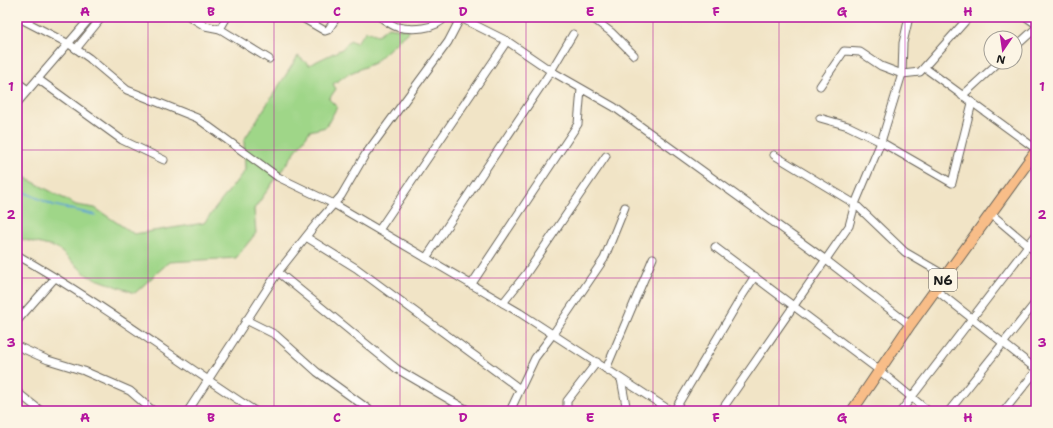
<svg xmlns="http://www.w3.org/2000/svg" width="1053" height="428" viewBox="0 0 1053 428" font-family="'Shantell Sans',sans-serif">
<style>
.green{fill:#9fd688;stroke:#5e7952}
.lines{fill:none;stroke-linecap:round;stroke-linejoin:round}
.stream{stroke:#61a3d5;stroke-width:1.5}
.minor-casing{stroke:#676258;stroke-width:9}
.highway-casing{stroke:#676258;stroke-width:12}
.minor{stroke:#fff;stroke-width:7}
.highway{stroke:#f8bd88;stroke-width:10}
.grid{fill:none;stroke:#b5179e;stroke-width:1;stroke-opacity:0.55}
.labels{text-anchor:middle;stroke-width:4;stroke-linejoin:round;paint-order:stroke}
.shield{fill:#fcf5e5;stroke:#5f5d58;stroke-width:1}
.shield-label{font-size:13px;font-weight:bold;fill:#1c1c1c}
.neatline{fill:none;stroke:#b5179e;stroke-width:1.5}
.grid-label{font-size:13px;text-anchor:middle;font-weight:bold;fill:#b5179e}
</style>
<rect width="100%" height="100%" fill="#fcf5e5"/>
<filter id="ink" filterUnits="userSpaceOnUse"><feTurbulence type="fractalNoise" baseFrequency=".025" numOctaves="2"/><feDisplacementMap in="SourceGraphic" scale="8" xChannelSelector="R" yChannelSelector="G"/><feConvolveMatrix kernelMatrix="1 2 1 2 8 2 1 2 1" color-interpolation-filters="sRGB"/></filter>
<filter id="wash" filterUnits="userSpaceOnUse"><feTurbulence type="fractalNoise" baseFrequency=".012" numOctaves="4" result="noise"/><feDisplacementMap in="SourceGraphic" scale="16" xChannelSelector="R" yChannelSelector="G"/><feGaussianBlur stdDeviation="0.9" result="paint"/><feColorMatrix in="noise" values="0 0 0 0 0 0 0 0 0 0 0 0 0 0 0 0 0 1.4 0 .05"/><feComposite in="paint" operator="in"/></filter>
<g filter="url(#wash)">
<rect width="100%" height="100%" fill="#f1e4c6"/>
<!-- green -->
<polygon class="green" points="388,27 410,30 374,63 348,74 333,84 336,89 329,99 337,107 326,127 310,131 254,209 256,233 236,258 169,262 135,293 88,276 57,248 17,238 17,176 24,177 76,205 95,208 134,234 204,223 245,170 244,140 298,56 309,65 342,49 350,40 356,43 366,31 378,35"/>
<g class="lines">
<!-- stream -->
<polyline class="stream" points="17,189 53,205 95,215"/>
</g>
</g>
<g filter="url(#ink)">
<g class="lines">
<!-- minor casing -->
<g class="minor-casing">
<g id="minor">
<polyline points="17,17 69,44 89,58 127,90 197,118 278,177 334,204 520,313 671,411"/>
<polyline points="190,17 205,26 220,29"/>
<polyline points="227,17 220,29 269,59"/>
<polyline points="301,17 325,31 328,30 337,17"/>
<path d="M380 17C385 20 391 25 397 27 411 30 436 30 445 17"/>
<polyline points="459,17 507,41 551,71 614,107 826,260 910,325"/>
<polyline points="591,17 611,32 634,55"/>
<polyline points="1026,17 1036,24"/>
<polyline points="1015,47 1036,28"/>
<polyline points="76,49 102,17"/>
<polyline points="925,68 1036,149"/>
<polyline points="38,79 122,140 164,160"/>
<polyline points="17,82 28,90"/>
<polyline points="820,86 844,51 860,52 881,66 902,74 920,72 969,17"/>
<polyline points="962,96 999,62"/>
<polyline points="17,103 91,17"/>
<polyline points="820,118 848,126 881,142 952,183 972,103"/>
<polyline points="774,155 855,204 905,252 946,276"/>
<polyline points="990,213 1036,252"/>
<polyline points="379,230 507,41"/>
<polyline points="306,237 356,268 520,389"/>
<polyline points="715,247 880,371 928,411"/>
<path d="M17 255C100 302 176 360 255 411"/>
<polyline points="426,258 551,71 573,34"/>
<polyline points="278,272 397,369 469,411"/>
<polyline points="471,285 578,124 581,89"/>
<polyline points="936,290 1036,369"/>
<polyline points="503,303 526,274 606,156"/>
<polyline points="246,320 276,335 317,372 371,411"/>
<polyline points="17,321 55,278"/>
<polyline points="17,346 48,360 84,371 130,391 153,411"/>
<polyline points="606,369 653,258"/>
<polyline points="621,379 627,411"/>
<polyline points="17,392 41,411"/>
<polyline points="188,411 278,272 316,224 341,196 365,155 448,42 461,17"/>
<polyline points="510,411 535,358 553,334 604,259 625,207"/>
<polyline points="567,411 567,401 597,362"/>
<polyline points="674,411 742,296 755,276"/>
<polyline points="721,411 849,226 855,204 881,142 902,74 903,43 909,17"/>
<polyline points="901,411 1036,235"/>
<polyline points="949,411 1036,302"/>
<polyline points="1004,411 1036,371"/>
</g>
</g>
<!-- highway casing -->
<g class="highway-casing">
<polyline id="highway" points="852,411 910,325 1036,151"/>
</g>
<!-- minor -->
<use href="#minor" class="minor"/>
<!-- highway -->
<use href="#highway" class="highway"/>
</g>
</g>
<!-- grid -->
<path class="grid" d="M148 17V411M274 17V411M400 17V411M526 17V411M653 17V411M779 17V411M905 17V411M17 150H1036M17 278H1036"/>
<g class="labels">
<!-- shield labels -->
<rect class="shield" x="929" y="269" width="28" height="22" rx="3"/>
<g class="shield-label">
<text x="943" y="285">N6</text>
</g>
</g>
<!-- margin -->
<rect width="1053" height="428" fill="none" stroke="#fcf5e5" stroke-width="44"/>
<!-- north arrow -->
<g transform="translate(1003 50) rotate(193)"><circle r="19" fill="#fcf5e5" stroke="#a29e95"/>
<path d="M0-3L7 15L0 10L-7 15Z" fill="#b5179e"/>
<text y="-6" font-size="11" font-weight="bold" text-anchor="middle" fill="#1c1c1c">N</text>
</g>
<rect x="22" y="22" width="1009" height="384" class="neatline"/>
<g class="grid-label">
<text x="85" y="16">A</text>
<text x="211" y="16">B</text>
<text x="337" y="16">C</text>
<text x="463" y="16">D</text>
<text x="590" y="16">E</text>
<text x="716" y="16">F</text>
<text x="842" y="16">G</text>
<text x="968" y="16">H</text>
<text x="11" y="91">1</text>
<text x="1042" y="91">1</text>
<text x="11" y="219">2</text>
<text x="1042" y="219">2</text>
<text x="11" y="347">3</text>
<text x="1042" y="347">3</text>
<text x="85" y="422">A</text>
<text x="211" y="422">B</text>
<text x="337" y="422">C</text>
<text x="463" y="422">D</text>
<text x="590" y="422">E</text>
<text x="716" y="422">F</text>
<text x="842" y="422">G</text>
<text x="968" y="422">H</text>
</g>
</svg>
